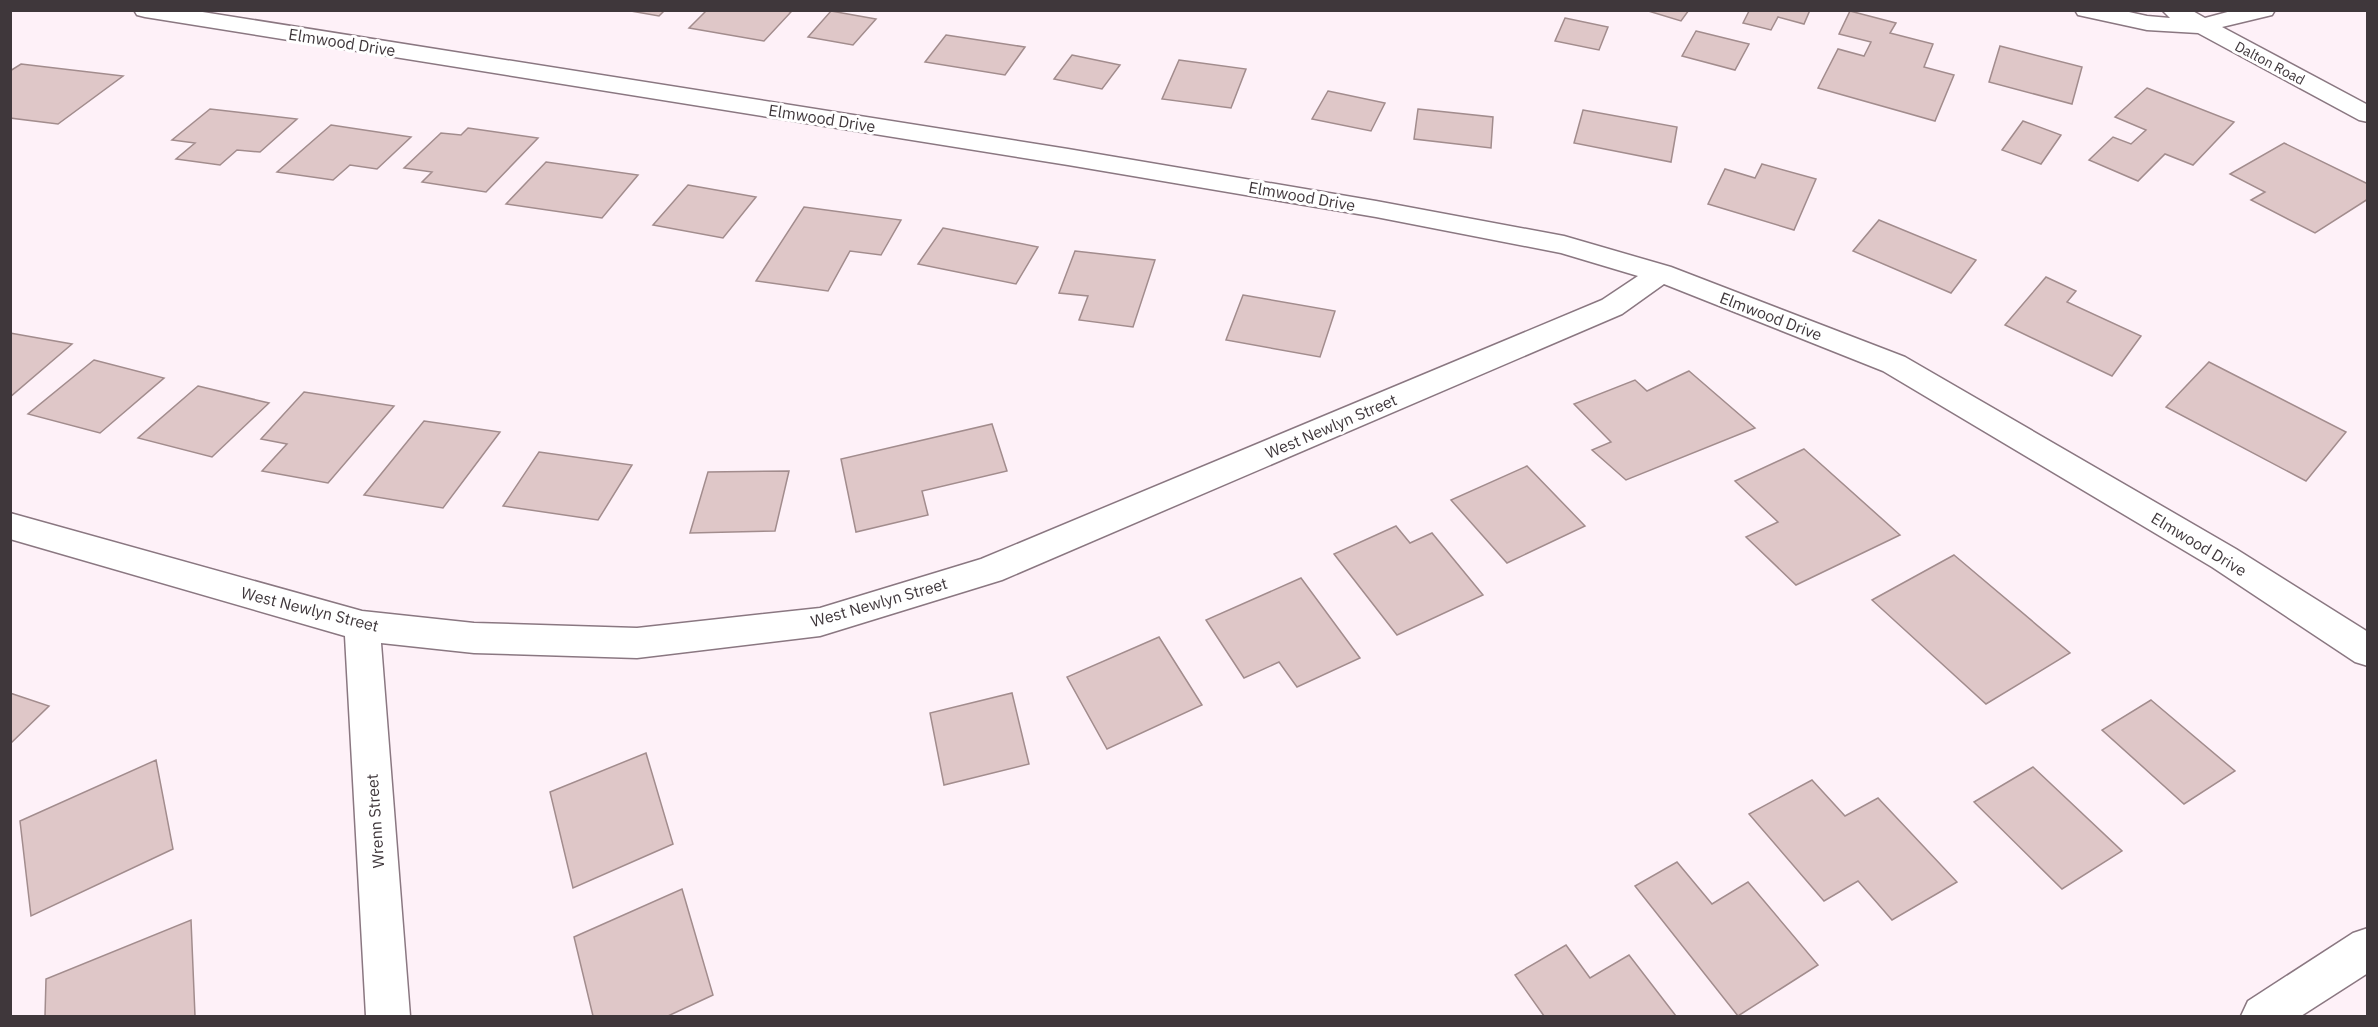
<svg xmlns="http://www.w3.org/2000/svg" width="2378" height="1027" viewBox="0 0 2378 1027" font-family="'IBM Plex Sans',sans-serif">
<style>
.building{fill:#dfc7c8;stroke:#a28c8d;stroke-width:1.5}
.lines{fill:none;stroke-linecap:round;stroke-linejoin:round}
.street-casing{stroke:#8a7781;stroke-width:3}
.secondary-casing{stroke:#8a7781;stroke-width:3}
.street{fill:#fff;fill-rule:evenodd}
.secondary{fill:#fff;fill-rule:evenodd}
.labels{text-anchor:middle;stroke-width:6;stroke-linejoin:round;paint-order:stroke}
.far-street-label{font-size:14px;fill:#3f373b;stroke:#fff}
.street-label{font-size:16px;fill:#3f373b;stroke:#fff}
</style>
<rect width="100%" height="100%" fill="#fef1f8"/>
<!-- building -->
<g class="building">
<polygon points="625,10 665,10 659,16"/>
<polygon points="707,10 784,10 791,12 764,41 689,28"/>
<polygon points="1645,10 1689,10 1681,21"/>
<polygon points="1746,10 1810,10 1804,24 1778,17 1771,30 1743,23 1749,11"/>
<polygon points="831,11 876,19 853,45 808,37"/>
<polygon points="1850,11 1896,23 1890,33 1933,44 1924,67 1954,75 1935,121 1818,88 1838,49 1864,56 1871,42 1839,34"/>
<polygon points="1565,18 1608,27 1599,50 1555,41"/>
<polygon points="1696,31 1749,44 1735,70 1682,56"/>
<polygon points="946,35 1025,47 1005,75 925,62"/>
<polygon points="2000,46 2082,67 2072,104 1989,82"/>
<polygon points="1072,55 1120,65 1102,89 1054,79"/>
<polygon points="1179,60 1246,69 1231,108 1162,99"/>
<polygon points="21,64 123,76 58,124 10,118 10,71"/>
<polygon points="2147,88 2234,122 2193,165 2165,154 2138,181 2089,160 2113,137 2131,144 2146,130 2115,117"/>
<polygon points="1328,91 1385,103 1371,131 1312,119"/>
<polygon points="210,109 297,119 260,152 237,150 220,165 176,159 195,143 172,140"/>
<polygon points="1418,109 1493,117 1491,148 1414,139"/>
<polygon points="1583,110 1677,127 1671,162 1574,143"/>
<polygon points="2023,121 2061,135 2041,164 2002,150"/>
<polygon points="331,125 411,137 377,169 350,165 333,180 277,172"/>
<polygon points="468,128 538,138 486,192 422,182 432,172 404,168 441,133 461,135"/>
<polygon points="2284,143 2368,184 2368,199 2315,233 2251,200 2265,192 2230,174"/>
<polygon points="546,162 638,175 602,218 506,204"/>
<polygon points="1762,164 1816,179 1794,230 1708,204 1725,169 1755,178"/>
<polygon points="688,185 756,197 723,238 653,225"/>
<polygon points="804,207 901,220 881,255 850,251 828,291 756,281"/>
<polygon points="1879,220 1976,260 1951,293 1853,251"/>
<polygon points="943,228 1038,247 1016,284 918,264"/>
<polygon points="1075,251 1155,260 1133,327 1079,320 1088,296 1059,293"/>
<polygon points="2046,277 2076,291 2067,302 2141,336 2112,376 2005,325"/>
<polygon points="1243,295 1335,311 1320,357 1226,340"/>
<polygon points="10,333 72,344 10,397"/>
<polygon points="94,360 164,378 100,433 28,414"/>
<polygon points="2209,362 2346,432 2306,481 2166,407"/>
<polygon points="1689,371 1755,428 1626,480 1592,450 1611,442 1574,404 1635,380 1647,391"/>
<polygon points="198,386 269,403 212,457 138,438"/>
<polygon points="304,392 394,406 328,483 262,471 287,444 261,439"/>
<polygon points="424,421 500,432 443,508 364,495"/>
<polygon points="992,424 1007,471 922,491 928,515 856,532 841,459"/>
<polygon points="1804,449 1900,535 1796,585 1746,537 1778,522 1735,481"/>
<polygon points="539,452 632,465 598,520 503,506"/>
<polygon points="1527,466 1585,526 1507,563 1451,500"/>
<polygon points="789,471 775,531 690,533 708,472"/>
<polygon points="1396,526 1410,543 1432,533 1483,595 1397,635 1334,554"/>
<polygon points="1954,555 2070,653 1986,704 1872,600"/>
<polygon points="1301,578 1360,658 1297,687 1279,662 1244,678 1206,620"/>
<polygon points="1159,637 1202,705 1107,749 1067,677"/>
<polygon points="10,693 49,706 10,744"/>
<polygon points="1012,693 1029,764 944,785 930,713"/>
<polygon points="2151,700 2235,771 2184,804 2102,730"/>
<polygon points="646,753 673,844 573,888 550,792"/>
<polygon points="156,760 173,849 31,916 20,821"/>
<polygon points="2033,767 2122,851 2062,889 1974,802"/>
<polygon points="1812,780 1845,816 1878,798 1957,882 1892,920 1858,881 1824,901 1749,814"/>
<polygon points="1677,862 1712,904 1748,882 1818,965 1738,1016 1635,886"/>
<polygon points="682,889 713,995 668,1016 593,1016 574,937"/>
<polygon points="191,920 195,1016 45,1016 46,979"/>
<polygon points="1566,945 1590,978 1629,955 1676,1016 1544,1016 1515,975"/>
</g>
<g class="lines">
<!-- street casing -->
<g class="street-casing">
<g id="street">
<polygon points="134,10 190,10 1068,149 1376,201 1564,236 1671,267 1905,357 2236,549 2368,632 2368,666 2355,662 2212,567 1883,371 1664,284 1622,314 1002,580 820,636 637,658 474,653 381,643 410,1016 366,1016 345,636 10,539 10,513 362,611 474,623 637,628 820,608 981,559 1602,300 1638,276 1561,253 1376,217 1068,165 145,17 137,15"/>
<polygon points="2075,10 2120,10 2147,16 2170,18 2162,10 2191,10 2205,18 2235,10 2275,10 2272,15 2222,27 2368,105 2368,122 2359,120 2198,33 2147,30 2078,15"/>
</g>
</g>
<!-- secondary casing -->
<g class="secondary-casing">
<polygon id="secondary" points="2368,928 2368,973 2301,1016 2241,1016 2248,1001 2353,933"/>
</g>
<!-- street -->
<use href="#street" class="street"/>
<!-- secondary -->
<use href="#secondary" class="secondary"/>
</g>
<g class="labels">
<!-- far-street labels -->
<g class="far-street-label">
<text transform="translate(2270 63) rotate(28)" y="5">Dalton Road</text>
</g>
<!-- street labels -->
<g class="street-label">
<text transform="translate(342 42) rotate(9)" y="6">Elmwood Drive</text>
<text transform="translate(822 118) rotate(9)" y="6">Elmwood Drive</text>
<text transform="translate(1302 196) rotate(10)" y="6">Elmwood Drive</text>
<text transform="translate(1771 316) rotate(21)" y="6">Elmwood Drive</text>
<text transform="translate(1331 426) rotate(-23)" y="6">West Newlyn Street</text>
<text transform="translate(2199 544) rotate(31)" y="6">Elmwood Drive</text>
<text transform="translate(879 602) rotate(-16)" y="6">West Newlyn Street</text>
<text transform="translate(310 609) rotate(14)" y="6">West Newlyn Street</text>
<text transform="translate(375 821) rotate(-94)" y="6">Wrenn Street</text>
</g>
</g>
<!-- border -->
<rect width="2378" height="1027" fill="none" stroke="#3f373b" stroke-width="24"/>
</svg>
